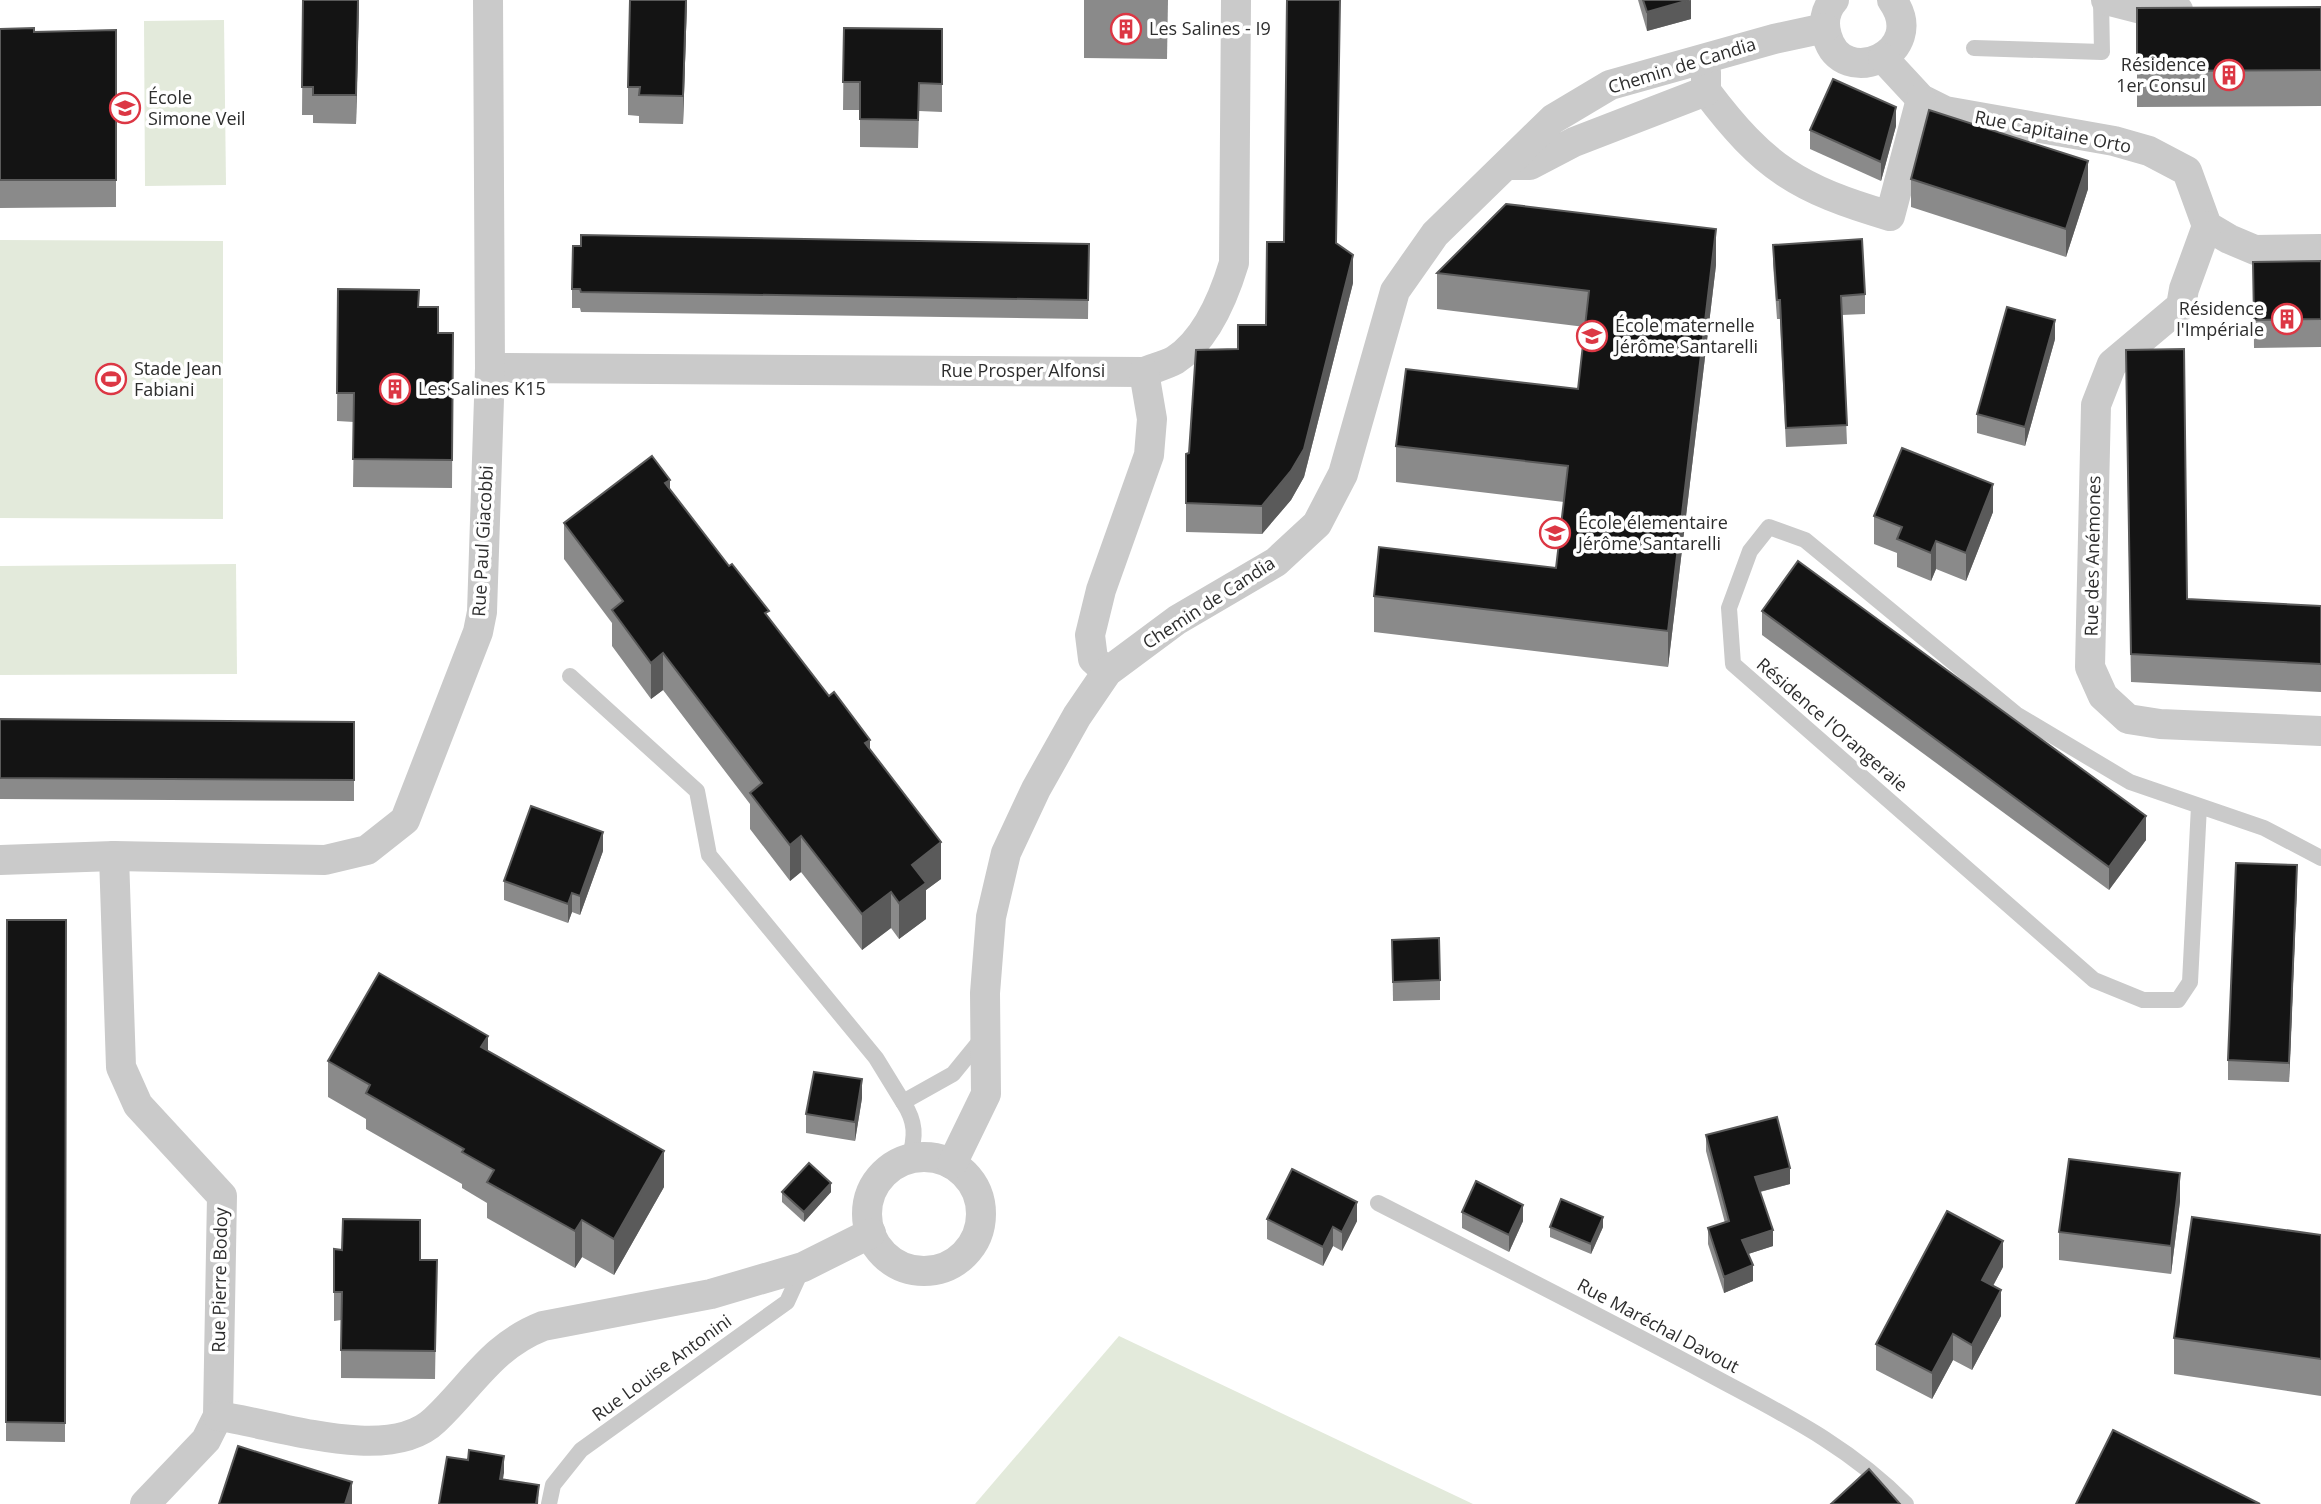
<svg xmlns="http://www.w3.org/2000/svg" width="2321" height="1504" viewBox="0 0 2321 1504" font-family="'Open Sans',sans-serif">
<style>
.green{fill:#e3eadb}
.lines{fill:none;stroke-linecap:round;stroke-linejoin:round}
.service{stroke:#cacaca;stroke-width:16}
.minor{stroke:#cacaca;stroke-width:30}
.wall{fill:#8a8a8a}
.shaded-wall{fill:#5a5a5a}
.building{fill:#141414;stroke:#5a5a5a;stroke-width:2}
.labels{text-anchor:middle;stroke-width:7;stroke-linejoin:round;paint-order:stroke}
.poi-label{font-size:18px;fill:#2d2d2d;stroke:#fff;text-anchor:start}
.street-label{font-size:18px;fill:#2d2d2d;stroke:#fff}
</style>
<rect width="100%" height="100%" fill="#fff"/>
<!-- green -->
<g class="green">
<polygon points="224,20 226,185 145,186 144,21"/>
<polygon points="0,240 223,241 223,519 0,518"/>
<polygon points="236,564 237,674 0,675 0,566"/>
<polygon points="1119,1336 1473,1504 975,1504"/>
</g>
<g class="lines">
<!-- service -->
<g class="service">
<polyline points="1974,48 2102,52 2101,0"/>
<polyline points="570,676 697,791 709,855 876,1058 903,1102"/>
<polyline points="2199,806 2190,982 2178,1000 2143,1000 2094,980 1733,664 1729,608 1750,551 1769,527 1805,540 2016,714 2130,782 2264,828 2321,858"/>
<path d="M909 1159C916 1136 916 1122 903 1102L953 1074 984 1036"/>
<path d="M1378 1203C1484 1257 1589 1310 1694 1366 1772 1409 1843 1440 1906 1504"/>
<polyline points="549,1504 553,1485 581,1450 787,1302 803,1267"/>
</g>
<!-- minor -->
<g class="minor">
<path d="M1834 0C1825 10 1823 23 1827 36 1842 91 1930 53 1892 0"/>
<polyline points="2106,0 2145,10 2178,10"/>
<polyline points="1883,58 1921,99 1945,111 2114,141 2149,151 2187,171 2207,226 2229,239 2255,250 2321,249"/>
<path d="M1706 91C1764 168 1798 189 1890 216L1921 99"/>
<polyline points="1507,165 1530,165 1574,142 1706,91 1706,72"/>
<polyline points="2207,226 2184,289 2181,306 2112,364 2096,405 2090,667 2103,696 2128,719 2160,724 2321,731"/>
<path d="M490 368 1144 372C1154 368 1166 365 1175 360 1206 340 1224 296 1234 263L1236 0"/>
<polyline points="1107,672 1093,659 1090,635 1101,590 1149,455 1152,419 1144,372"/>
<polyline points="114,856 121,1067 138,1105 222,1196 218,1416 206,1440 145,1504"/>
<polyline points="0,860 114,856 325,860 367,850 405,820 478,632 482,612 490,368 488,0"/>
<circle cx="924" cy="1214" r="57"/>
<polyline points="952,1164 986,1094 985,993 991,917 1006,853 1036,789 1077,716 1107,672 1177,620 1276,562 1317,524 1343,474 1395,291 1435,234 1553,119 1610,85 1774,39 1825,28"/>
<path d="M218 1416C277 1424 389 1465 435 1420 473 1384 492 1346 543 1326L711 1294 803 1267 871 1233"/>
</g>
</g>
<!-- wall -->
<g class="wall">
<polygon points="303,0 359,0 356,124 313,123 313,115 302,115"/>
<polygon points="687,0 683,124 639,123 639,116 628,115 628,87"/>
<polygon points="1084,0 1168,0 1167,59 1084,58"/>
<polygon points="1638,0 1691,0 1691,19 1647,31"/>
<polygon points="2321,7 2321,106 2137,107 2137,8"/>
<polygon points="844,28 942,29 942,112 919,111 918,148 860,147 860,110 843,110"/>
<polygon points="0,29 34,32 116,30 116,207 0,208"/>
<polygon points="1896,126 1881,181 1810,149 1810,130"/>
<polygon points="1911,179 2088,189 2066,257 1911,207"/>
<polygon points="1284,242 1337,243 1353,283 1304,477 1291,500 1262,534 1186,532 1186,454 1189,453 1238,349 1266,325"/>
<polygon points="1089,244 1088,319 581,312 580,308 572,308 572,289"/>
<polygon points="1773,245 1865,294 1865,314 1842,315 1847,444 1786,447 1780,319 1777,319 1773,264"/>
<polygon points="2321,261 2321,347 2254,348 2253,262"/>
<polygon points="1716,265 1668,667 1374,632 1374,596 1556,568 1564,502 1396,482 1396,446 1578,389 1585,327 1437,309 1437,273"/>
<polygon points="338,289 419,307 438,333 453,333 452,488 353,487 354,422 337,421"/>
<polygon points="2055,339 2025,446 1977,433 1977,414"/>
<polygon points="2126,378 2187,599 2321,606 2321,692 2131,682"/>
<polygon points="670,490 870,750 941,879 926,890 926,919 899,939 891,928 862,950 801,872 790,881 750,829 750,804 663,690 651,699 612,646 612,623 564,559 564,523"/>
<polygon points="1993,512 1966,581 1936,569 1931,581 1897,567 1897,553 1874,544 1874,516"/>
<polygon points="1762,611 2146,840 2109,890 1762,635"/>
<polygon points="0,719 354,722 354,801 0,799"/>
<polygon points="603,851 580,915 572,912 568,923 504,900 504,881"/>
<polygon points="2297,884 2289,1082 2228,1080 2228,1060"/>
<polygon points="7,920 66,920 65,1442 6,1441"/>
<polygon points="1392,940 1440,980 1440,1000 1393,1001"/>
<polygon points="488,1051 664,1187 614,1275 582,1257 575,1268 487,1218 487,1203 462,1188 462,1184 366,1129 366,1119 328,1097 328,1061"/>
<polygon points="862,1098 855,1141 806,1133 806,1114"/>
<polygon points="1706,1135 1790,1184 1760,1192 1773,1246 1748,1254 1753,1281 1724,1293 1708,1244 1708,1228 1725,1223 1706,1151"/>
<polygon points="782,1192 831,1192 804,1222 782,1202"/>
<polygon points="2180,1201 2171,1274 2059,1260 2059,1232"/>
<polygon points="1462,1212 1523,1221 1509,1252 1462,1228"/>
<polygon points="1267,1219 1357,1221 1342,1251 1333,1246 1323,1266 1267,1239"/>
<polygon points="1550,1227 1603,1227 1591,1254 1550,1237"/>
<polygon points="2321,1235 2321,1396 2174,1374 2174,1338"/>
<polygon points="437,1260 435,1379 341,1378 341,1320 334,1321 334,1292"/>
<polygon points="2003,1267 1993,1286 2001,1316 1972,1370 1953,1360 1932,1399 1876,1370 1876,1344"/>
</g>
<!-- shaded-wall -->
<g class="shaded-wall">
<polygon points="358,0 359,0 356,124 356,95"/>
<polygon points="686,0 687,0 683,124 683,96"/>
<polygon points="1691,0 1691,19 1647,31 1647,12"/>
<polygon points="1896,107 1896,126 1881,181 1881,162"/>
<polygon points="2088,161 2088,189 2066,257 2066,229"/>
<polygon points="1716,229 1716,265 1668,667 1668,631"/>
<polygon points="1353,255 1353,283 1304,477 1291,500 1262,534 1262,506"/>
<polygon points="2055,320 2055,339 2025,446 2025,427"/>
<polygon points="670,480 670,516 665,483"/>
<polygon points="1993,484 1993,512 1966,581 1966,553"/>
<polygon points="1936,541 1936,569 1931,581 1931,553"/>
<polygon points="663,653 663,690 651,699 651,663"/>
<polygon points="870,740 870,776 865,743"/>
<polygon points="2146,816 2146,840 2109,890 2109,867"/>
<polygon points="603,832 603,851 580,915 580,896"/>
<polygon points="801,836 801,872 790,881 790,845"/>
<polygon points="941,842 941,879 926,890 926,919 899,939 899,903 912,865"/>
<polygon points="2297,865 2297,884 2289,1082 2289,1063"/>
<polygon points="891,892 891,928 862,950 862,914"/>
<polygon points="572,893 572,912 568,923 568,904"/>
<polygon points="488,1036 488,1072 481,1047"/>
<polygon points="862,1079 862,1098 855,1141 855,1122"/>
<polygon points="664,1151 664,1187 614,1275 614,1239"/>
<polygon points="1790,1168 1790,1184 1755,1193 1755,1177"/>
<polygon points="2180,1173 2180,1201 2171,1274 2171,1246"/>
<polygon points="831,1183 831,1192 804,1222 804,1212"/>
<polygon points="1357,1202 1357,1221 1342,1251 1342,1232"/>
<polygon points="1523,1205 1523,1221 1509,1252 1509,1235"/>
<polygon points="1603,1217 1603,1227 1591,1254 1591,1244"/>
<polygon points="582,1220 582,1257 575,1268 575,1231"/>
<polygon points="1333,1227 1333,1246 1323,1266 1323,1247"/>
<polygon points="1773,1230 1773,1246 1742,1256 1742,1240"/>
<polygon points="2003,1241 2003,1267 1982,1306 1982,1280"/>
<polygon points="1753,1265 1753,1281 1724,1293 1724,1277"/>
<polygon points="2001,1290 2001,1316 1972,1370 1972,1345"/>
<polygon points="1953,1334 1953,1360 1932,1399 1932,1373"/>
<polygon points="504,1456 504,1473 500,1496 500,1479"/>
<polygon points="352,1482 352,1504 345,1504"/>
<polygon points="539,1485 538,1504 536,1504"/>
</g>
<!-- building -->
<g class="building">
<polygon points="303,0 358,0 356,95 313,95 313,87 302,87"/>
<polygon points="630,0 686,0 683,96 639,95 640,87 628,87"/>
<polygon points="1287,0 1340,0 1336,243 1353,255 1304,449 1291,471 1262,506 1186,503 1186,454 1189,453 1196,350 1238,349 1238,325 1266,325 1267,242 1284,242"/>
<polygon points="1643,0 1689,0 1647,12"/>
<polygon points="2321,7 2321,70 2137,71 2137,8"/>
<polygon points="34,28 34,32 116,30 116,180 0,180 0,29"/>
<polygon points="844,28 942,29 942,84 919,83 918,120 860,119 860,82 843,82"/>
<polygon points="1833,79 1896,107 1881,162 1810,130"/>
<polygon points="1929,110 2088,161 2066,229 1911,179"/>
<polygon points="1506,204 1716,229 1668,631 1374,596 1379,547 1556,568 1568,466 1396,446 1406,369 1578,389 1589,291 1437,273"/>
<polygon points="581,235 1089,244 1088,300 581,292 580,289 572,289 573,246 581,246"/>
<polygon points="1862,239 1865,294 1841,296 1847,425 1786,428 1780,300 1777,300 1773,245"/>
<polygon points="2321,261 2321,319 2254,320 2253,262"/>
<polygon points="338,289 419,290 418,307 438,307 438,333 453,333 452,460 353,459 354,393 337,393"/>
<polygon points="2007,307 2055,320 2025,427 1977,414"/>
<polygon points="2184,349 2187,599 2321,606 2321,664 2131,654 2126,350"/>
<polygon points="1902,448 1993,484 1966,553 1936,541 1931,553 1897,539 1902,527 1874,516"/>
<polygon points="652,456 670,480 665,483 729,566 732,564 769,611 765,613 829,696 834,692 870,740 865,743 941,842 912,865 926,883 899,903 891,892 862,914 801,836 790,845 750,793 762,783 663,653 651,663 612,610 623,601 564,523"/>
<polygon points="1798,561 2146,816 2109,867 1762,611"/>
<polygon points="0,719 354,722 354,780 0,778"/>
<polygon points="531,806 603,832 580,896 572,893 568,904 504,881"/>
<polygon points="2236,863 2297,865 2289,1063 2228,1060"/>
<polygon points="7,920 66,920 65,1423 6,1422"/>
<polygon points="1439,938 1440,980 1393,982 1392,940"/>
<polygon points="379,973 488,1036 481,1047 664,1151 614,1239 582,1220 575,1231 487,1182 494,1170 462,1152 464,1149 366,1093 370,1085 328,1061"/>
<polygon points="814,1072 862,1079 855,1122 806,1114"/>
<polygon points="1777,1117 1790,1168 1755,1177 1773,1230 1742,1240 1753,1265 1724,1277 1708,1228 1729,1221 1706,1135"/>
<polygon points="2069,1159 2180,1173 2171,1246 2059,1232"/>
<polygon points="809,1163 831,1183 804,1212 782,1192"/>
<polygon points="1292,1169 1357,1202 1342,1232 1333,1227 1323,1247 1267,1219"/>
<polygon points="1476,1181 1523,1205 1509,1235 1462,1212"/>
<polygon points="1561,1199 1603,1217 1591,1244 1550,1227"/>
<polygon points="1947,1211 2003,1241 1982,1280 2001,1290 1972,1345 1953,1334 1932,1373 1876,1344"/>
<polygon points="2192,1217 2321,1235 2321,1359 2174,1338"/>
<polygon points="343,1219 420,1220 420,1260 437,1260 435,1351 341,1350 342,1292 334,1292 334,1249 342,1250"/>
<polygon points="2113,1430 2260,1504 2076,1504"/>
<polygon points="238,1446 352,1482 345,1504 219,1504"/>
<polygon points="469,1450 504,1456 500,1479 539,1485 536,1504 439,1504 447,1457 468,1460"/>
<polygon points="1869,1469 1900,1504 1831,1504"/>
</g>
<!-- icons -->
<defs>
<g id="building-ring" transform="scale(1.575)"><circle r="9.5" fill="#fff" stroke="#dc3744" stroke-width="1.5"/><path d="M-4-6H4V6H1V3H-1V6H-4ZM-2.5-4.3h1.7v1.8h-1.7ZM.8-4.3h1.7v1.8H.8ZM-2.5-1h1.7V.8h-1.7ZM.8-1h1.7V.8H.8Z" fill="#dc3744"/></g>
<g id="school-ring" transform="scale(1.575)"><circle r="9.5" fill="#fff" stroke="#dc3744" stroke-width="1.5"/><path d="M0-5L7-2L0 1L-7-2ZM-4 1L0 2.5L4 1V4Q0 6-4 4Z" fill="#dc3744"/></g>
<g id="stadium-ring" transform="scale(1.575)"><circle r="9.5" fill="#fff" stroke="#dc3744" stroke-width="1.5"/><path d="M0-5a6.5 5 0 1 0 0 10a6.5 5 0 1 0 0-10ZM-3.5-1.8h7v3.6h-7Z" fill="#dc3744"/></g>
</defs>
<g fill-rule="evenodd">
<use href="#building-ring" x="1126" y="29"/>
<use href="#building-ring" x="2229" y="75"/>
<use href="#school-ring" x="125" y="108"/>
<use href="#building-ring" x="2287" y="319"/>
<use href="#school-ring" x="1592" y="336"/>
<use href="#stadium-ring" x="111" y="379"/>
<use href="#building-ring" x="395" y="389"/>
<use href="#school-ring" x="1555" y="533"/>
</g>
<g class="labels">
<!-- poi labels -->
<g class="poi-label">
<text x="1149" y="35">Les Salines - I9</text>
<text x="2206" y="71" text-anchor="end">Résidence<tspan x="2206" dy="21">1er Consul</tspan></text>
<text x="148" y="104">École<tspan x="148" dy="21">Simone Veil</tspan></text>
<text x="2264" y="315" text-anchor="end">Résidence<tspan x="2264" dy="21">l'Impériale</tspan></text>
<text x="1615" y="332">École maternelle<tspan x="1615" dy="21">Jérôme Santarelli</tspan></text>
<text x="134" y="375">Stade Jean<tspan x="134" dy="21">Fabiani</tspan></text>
<text x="418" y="395">Les Salines K15</text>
<text x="1578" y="529">École élementaire<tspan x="1578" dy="21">Jérôme Santarelli</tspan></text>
</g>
<!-- street labels -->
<g class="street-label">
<text transform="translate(1682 66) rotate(-17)" y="6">Chemin de Candia</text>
<text transform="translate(2053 132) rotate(11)" y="6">Rue Capitaine Orto</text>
<text x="1023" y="377">Rue Prosper Alfonsi</text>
<text transform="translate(483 541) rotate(-87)" y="6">Rue Paul Giacobbi</text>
<text transform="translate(2093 556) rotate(-89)" y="6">Rue des Anémones</text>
<text transform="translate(1209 603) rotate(-33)" y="6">Chemin de Candia</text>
<text transform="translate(1832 725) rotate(41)" y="6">Résidence l'Orangeraie</text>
<text transform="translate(220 1280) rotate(-89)" y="6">Rue Pierre Bodoy</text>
<text transform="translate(1658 1326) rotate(28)" y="6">Rue Maréchal Davout</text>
<text transform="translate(662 1368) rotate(-36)" y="6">Rue Louise Antonini</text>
</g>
</g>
</svg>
